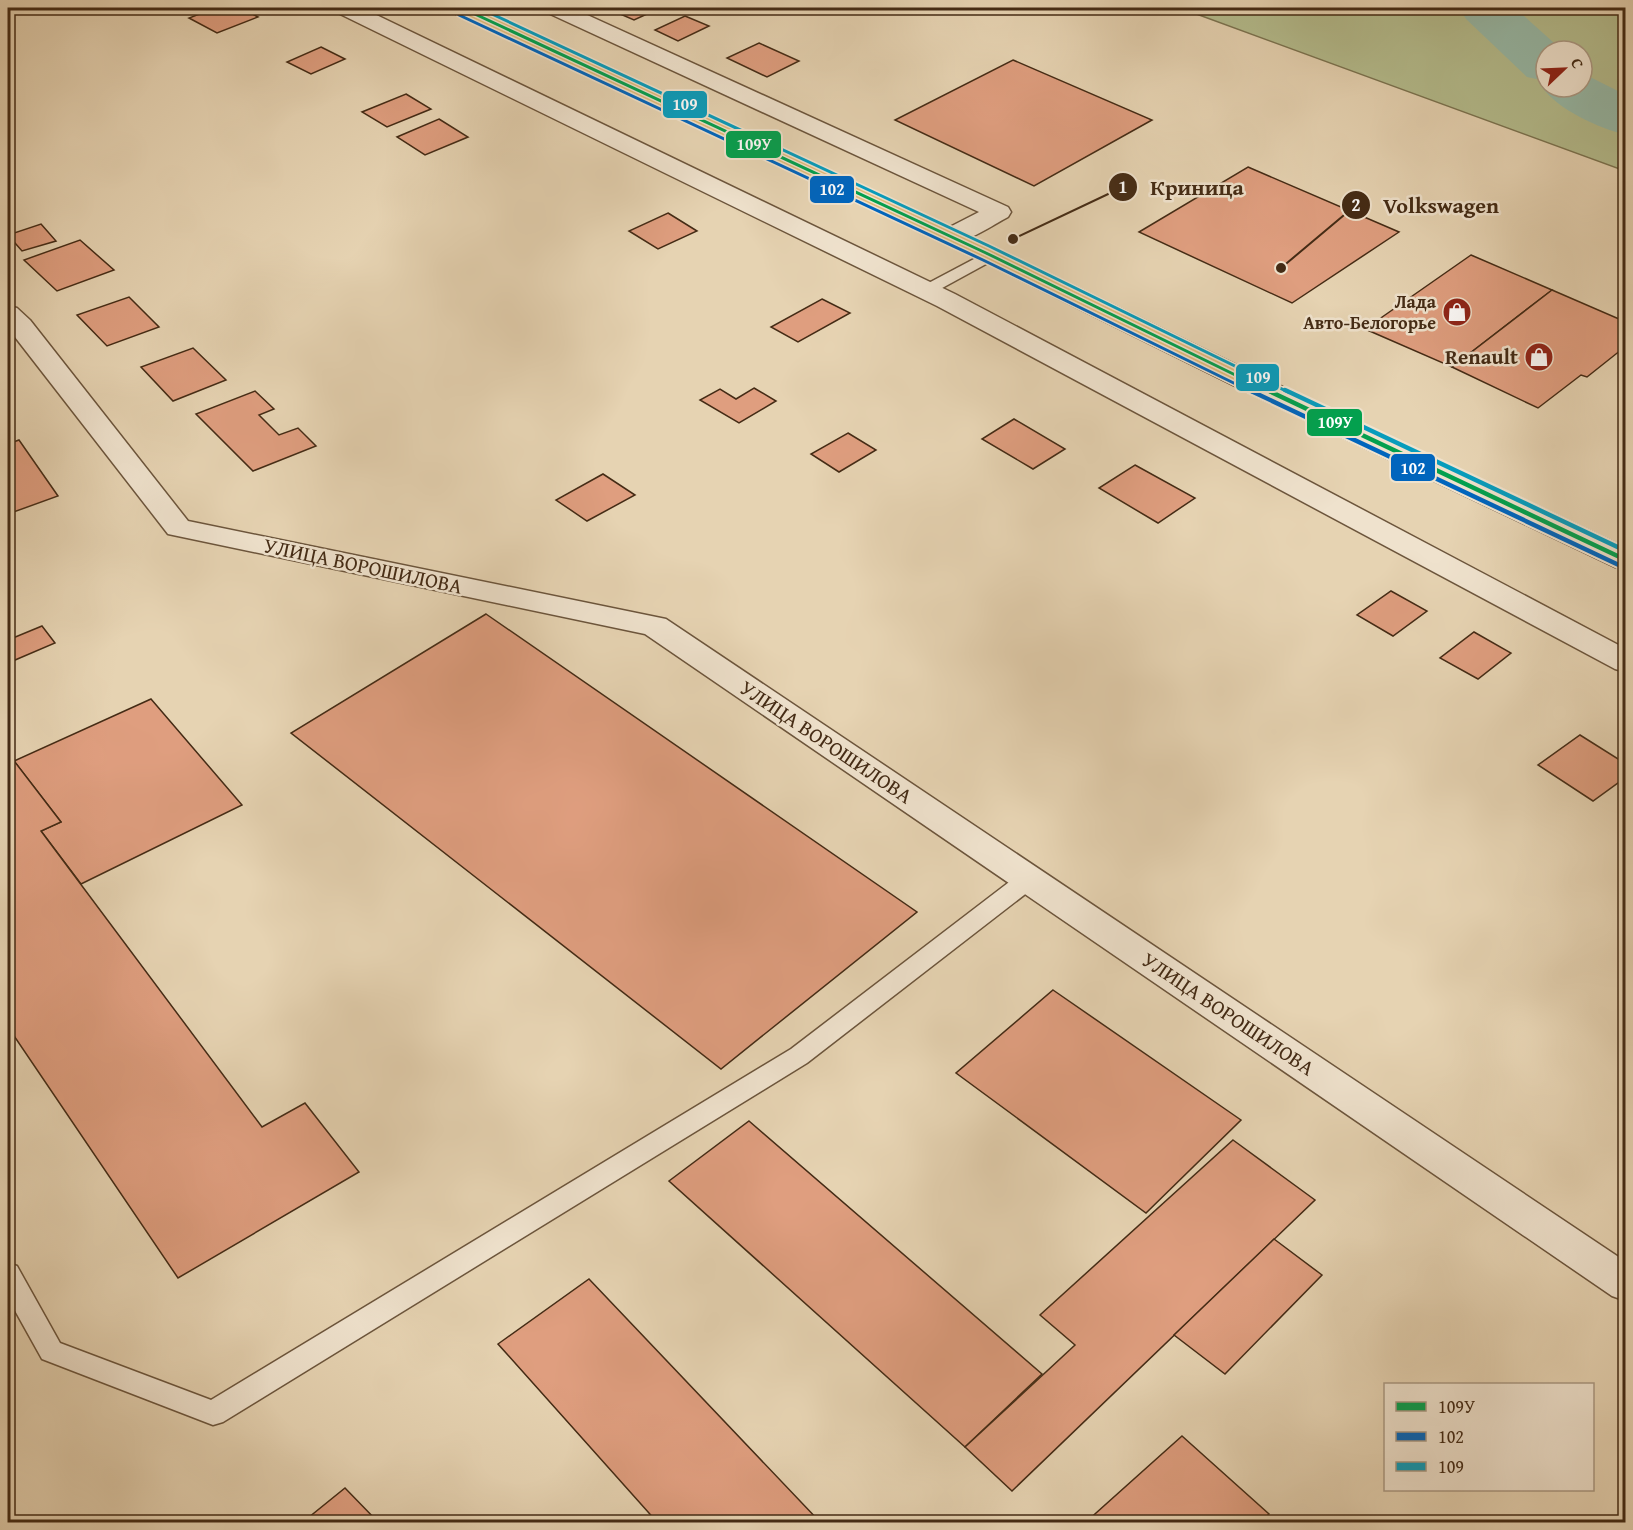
<svg xmlns="http://www.w3.org/2000/svg" width="1633" height="1530" viewBox="0 0 1633 1530" font-family="'Gentium Book Plus',serif">
<style>
.green{fill:#b4bc8d;stroke:#7c7451;stroke-width:1.5;fill-rule:evenodd}
.lines{fill:none;stroke-linecap:round;stroke-linejoin:round}
.river{fill:#97b9a7;fill-rule:evenodd}
.building{fill:#df9e7f;stroke:#442b15;stroke-width:1.5}
.lane-casing{stroke:#6c553c;stroke-width:3}
.street-casing{stroke:#6c553c;stroke-width:3}
.primary-casing{stroke:#442b15;stroke-width:3}
.lane{fill:#efe2cd;fill-rule:evenodd}
.street{fill:#efe2cd;fill-rule:evenodd}
.primary{fill:#e3ba79;fill-rule:evenodd}
.bus-1-far1-casing{stroke:#efe2cd;stroke-width:6}
.bus-1-casing{stroke:#efe2cd;stroke-width:9}
.bus-2-far1-casing{stroke:#efe2cd;stroke-width:6}
.bus-2-casing{stroke:#efe2cd;stroke-width:9}
.bus-3-far1-casing{stroke:#efe2cd;stroke-width:6}
.bus-3-casing{stroke:#efe2cd;stroke-width:9}
.bus-1-far1{stroke:#03a04e;stroke-width:3}
.bus-1{stroke:#03a04e;stroke-width:4.5}
.bus-2-far1{stroke:#0065bd;stroke-width:3}
.bus-2{stroke:#0065bd;stroke-width:4.5}
.bus-3-far1{stroke:#079cbc;stroke-width:3}
.bus-3{stroke:#079cbc;stroke-width:4.5}
.labels{text-anchor:middle;stroke-width:5;stroke-linejoin:round;paint-order:stroke}
.far-poi-label{font-size:18px;font-weight:bold;fill:#442b15;stroke:#efe2cd;text-anchor:end}
.poi-label{font-size:21px;font-weight:bold;fill:#442b15;stroke:#efe2cd;text-anchor:end}
.street-label{font-size:21px;fill:#442b15;stroke:#efe2cd}
.leader{fill:none;stroke:#442b15;stroke-width:2}
.callout-dot{fill:#442b15;stroke:#efe2cd;stroke-width:2}
.mark-label{font-size:18px;text-anchor:middle;font-weight:bold;fill:#fff}
.callout-label{font-size:22px;text-anchor:middle;font-weight:bold;fill:#442b15;stroke:#efe2cd;stroke-width:5;stroke-linejoin:round;paint-order:stroke}
.line-badge{stroke:#efe2cd;stroke-width:2}
.badge-label{font-size:16px;text-anchor:middle;font-weight:bold;fill:#fff}
</style>
<rect width="100%" height="100%" fill="#e6d3b2"/>
<filter id="stains"><feTurbulence type="fractalNoise" baseFrequency=".00333" numOctaves="4"/><feColorMatrix values="0 0 0 0 .2 0 0 0 0 .09 0 0 0 0 .02 0 0 0 .5 -.17"/></filter>
<radialGradient id="worn" r=".72"><stop offset=".6" stop-color="#630" stop-opacity="0"/><stop offset="1" stop-color="#630" stop-opacity=".3"/></radialGradient>
<!-- green -->
<path class="green" d="M1180 8H1625V171ZM1546 51H1582V87H1546Z"/>
<g class="lines">
<!-- river -->
<path class="river" d="M1459 8H1515L1563 51H1546V87H1582V73L1626 95V135C1599 128 1558 110 1542 87L1546 81 1527 77 1466 19Z"/>
</g>
<!-- building -->
<g class="building">
<polygon points="215,8 241,8 258,17 217,33 189,18"/>
<polygon points="617,8 655,8 658,9 634,20 611,10"/>
<polygon points="685,16 709,26 678,41 655,30"/>
<polygon points="759,43 799,61 767,77 727,58"/>
<polygon points="321,47 345,59 311,74 287,62"/>
<polygon points="1013,60 1152,120 1034,186 895,120"/>
<polygon points="406,94 431,109 387,127 362,112"/>
<polygon points="439,119 468,137 425,155 397,137"/>
<polygon points="1248,167 1399,232 1292,303 1139,232"/>
<polygon points="668,213 697,231 658,249 629,231"/>
<polygon points="41,224 56,241 22,251 8,235"/>
<polygon points="80,240 114,270 57,291 24,260"/>
<polygon points="1471,255 1552,290 1452,367 1365,329"/>
<polygon points="1552,290 1626,322 1626,346 1587,377 1581,375 1538,408 1452,367"/>
<polygon points="129,297 159,327 107,346 77,315"/>
<polygon points="822,299 850,313 798,342 771,327"/>
<polygon points="193,348 226,380 173,401 141,367"/>
<polygon points="754,388 776,401 739,423 700,400 720,389 736,399"/>
<polygon points="255,391 274,409 259,415 279,435 298,428 316,446 253,471 196,414"/>
<polygon points="1014,419 1065,449 1033,469 982,439"/>
<polygon points="848,433 876,450 839,472 811,454"/>
<polygon points="19,440 58,496 8,514 8,444"/>
<polygon points="1135,465 1195,498 1158,523 1099,488"/>
<polygon points="603,474 635,495 587,521 556,500"/>
<polygon points="1391,591 1427,611 1393,636 1357,615"/>
<polygon points="486,614 917,912 721,1069 291,733"/>
<polygon points="42,626 55,643 8,663 8,640"/>
<polygon points="1474,632 1511,653 1478,679 1440,658"/>
<polygon points="151,699 242,805 81,884 41,831 61,822 14,761"/>
<polygon points="1580,735 1626,764 1626,777 1593,801 1538,765"/>
<polygon points="8,753 61,822 41,831 262,1127 305,1103 359,1172 178,1278 8,1027"/>
<polygon points="1053,990 1241,1120 1146,1213 956,1073"/>
<polygon points="749,1121 1042,1374 965,1447 669,1181"/>
<polygon points="1233,1140 1315,1200 1012,1491 965,1447 1075,1345 1040,1315"/>
<polygon points="1274,1239 1322,1275 1225,1374 1174,1335"/>
<polygon points="589,1279 820,1522 657,1522 498,1344"/>
<polygon points="1182,1436 1269,1514 1260,1522 1086,1522"/>
<polygon points="345,1488 378,1522 303,1522"/>
</g>
<g class="lines">
<!-- lane casing -->
<g class="lane-casing">
<g id="lane">
<polygon points="991,250 999,255 997,258 933,293 921,293 919,290 921,287"/>
<polygon points="1029,871 1037,873 1040,879 1037,885 807,1063 223,1422 213,1425 42,1359 8,1298 8,1263 17,1266 60,1343 211,1400 791,1049 1021,873"/>
</g>
</g>
<!-- street casing -->
<g class="street-casing">
<g id="street">
<polygon points="335,8 362,8 955,294 1626,649 1626,672 1615,669 937,306 338,13"/>
<path d="M546 8H572L1008 207 1011 212 1008 217C989 227 963 247 942 241L939 236 942 231 979 212 548 13Z"/>
<polygon points="8,306 17,308 30,320 188,521 666,619 1626,1262 1626,1301 1612,1296 645,634 168,534 8,328"/>
</g>
</g>
<!-- primary casing -->
<g class="primary-casing">
<polygon id="primary" points="451,8 478,8 995,248 1255,374 1626,548 1626,569 1615,567 1235,386 977,258 454,13"/>
</g>
<!-- lane -->
<use href="#lane" class="lane"/>
<!-- street -->
<use href="#street" class="street"/>
<!-- primary -->
<use href="#primary" class="primary"/>
<!-- bus-1-far1 casing -->
<g class="bus-1-far1-casing">
<polyline id="bus-1-far1" points="462,8 986,253 1270,392"/>
</g>
<!-- bus-1 casing -->
<g class="bus-1-casing">
<polyline id="bus-1" points="1267,390 1626,560"/>
</g>
<!-- bus-2-far1 casing -->
<g class="bus-2-far1-casing">
<polyline id="bus-2-far1" points="459,15 983,260 1252,392"/>
</g>
<!-- bus-2 casing -->
<g class="bus-2-casing">
<polyline id="bus-2" points="1249,390 1623,567"/>
</g>
<!-- bus-3-far1 casing -->
<g class="bus-3-far1-casing">
<polyline id="bus-3-far1" points="479,8 989,246 1288,392"/>
</g>
<!-- bus-3 casing -->
<g class="bus-3-casing">
<polyline id="bus-3" points="1285,390 1626,551"/>
</g>
<!-- bus-1-far1 -->
<use href="#bus-1-far1" class="bus-1-far1"/>
<!-- bus-1 -->
<use href="#bus-1" class="bus-1"/>
<!-- bus-2-far1 -->
<use href="#bus-2-far1" class="bus-2-far1"/>
<!-- bus-2 -->
<use href="#bus-2" class="bus-2"/>
<!-- bus-3-far1 -->
<use href="#bus-3-far1" class="bus-3-far1"/>
<!-- bus-3 -->
<use href="#bus-3" class="bus-3"/>
</g>
<!-- icons -->
<defs>
<g id="shop-disc" transform="scale(1.5)"><circle r="9.5" fill="#8f2418" stroke="#efe2cd"/><path d="M-5-2.5h2.3a2.7 3.5 0 0 1 5.4 0H5L5.5 6h-11ZM-1.5-2.5h3a1.5 2.3 0 0 0-3 0Z" fill="#fff"/></g>
</defs>
<g fill-rule="evenodd">
<use href="#shop-disc" x="1457" y="312"/>
<use href="#shop-disc" x="1539" y="357"/>
</g>
<g class="labels">
<!-- far-poi labels -->
<g class="far-poi-label">
<text x="1436" y="308">Лада<tspan x="1436" dy="21">Авто-Белогорье</tspan></text>
</g>
<!-- poi labels -->
<g class="poi-label">
<text x="1518" y="364">Renault</text>
</g>
<!-- street labels -->
<g class="street-label">
<text transform="translate(363 566) rotate(12)" y="7">УЛИЦА ВОРОШИЛОВА</text>
<text transform="translate(826 742) rotate(34)" y="7">УЛИЦА ВОРОШИЛОВА</text>
<text transform="translate(1228 1014) rotate(34)" y="7">УЛИЦА ВОРОШИЛОВА</text>
</g>
</g>
<!-- callouts -->
<path class="leader" d="M1013 239L1123 187M1281 268L1356 205"/>
<g class="callout-dot">
<circle cx="1013" cy="239" r="6"/>
<circle cx="1281" cy="268" r="6"/>
<circle cx="1123" cy="187" r="15"/>
<circle cx="1356" cy="205" r="15"/>
</g>
<g class="mark-label">
<text x="1123" y="193">1</text>
<text x="1356" y="211">2</text>
</g>
<g class="callout-label">
<text x="1197" y="195">Криница</text>
<text x="1441" y="213">Volkswagen</text>
</g>
<g class="line-badge">
<rect x="662" y="90" width="46" height="29" rx="6" fill="#079cbc"/>
<rect x="725" y="130" width="57" height="29" rx="6" fill="#03a04e"/>
<rect x="809" y="175" width="46" height="29" rx="6" fill="#0065bd"/>
<rect x="1235" y="363" width="45" height="29" rx="6" fill="#079cbc"/>
<rect x="1306" y="408" width="57" height="29" rx="6" fill="#03a04e"/>
<rect x="1390" y="453" width="46" height="29" rx="6" fill="#0065bd"/>
</g>
<g class="badge-label">
<text x="685" y="110">109</text>
<text x="754" y="150">109У</text>
<text x="832" y="195">102</text>
<text x="1258" y="383">109</text>
<text x="1335" y="428">109У</text>
<text x="1413" y="474">102</text>
</g>
<!-- margin -->
<rect width="1633" height="1530" fill="none" stroke="#e6d3b2" stroke-width="30"/>
<rect x="9" y="9" width="1615" height="1512" fill="none" stroke="#442b15" stroke-width="3"/>
<rect x="15" y="15" width="1603" height="1500" fill="none" stroke="#442b15" stroke-width="1.5"/>
<!-- legend -->
<rect x="1384" y="1383" width="210" height="108" fill="#efe2cd" stroke="#ab9983" stroke-width="1.5"/>
<rect x="1396" y="1402" width="30" height="9" fill="#03a04e" stroke="#ab9983" stroke-width="1.5"/>
<text x="1438" y="1413" font-size="18" fill="#442b15">109У</text>
<rect x="1396" y="1432" width="30" height="9" fill="#0065bd" stroke="#ab9983" stroke-width="1.5"/>
<text x="1438" y="1443" font-size="18" fill="#442b15">102</text>
<rect x="1396" y="1462" width="30" height="9" fill="#079cbc" stroke="#ab9983" stroke-width="1.5"/>
<text x="1438" y="1473" font-size="18" fill="#442b15">109</text>
<!-- north arrow -->
<g transform="translate(1564 69) rotate(67)"><circle r="28" fill="#efe2cd" stroke="#ab9983" stroke-width="1.5"/>
<path d="M0-4.5L10 22L0 15L-10 22Z" fill="#8f2418"/>
<text y="-9" font-size="16" font-weight="bold" text-anchor="middle" fill="#442b15">С</text>
</g>
<rect width="100%" height="100%" filter="url(#stains)"/>
<rect width="100%" height="100%" fill="url(#worn)"/>
</svg>
